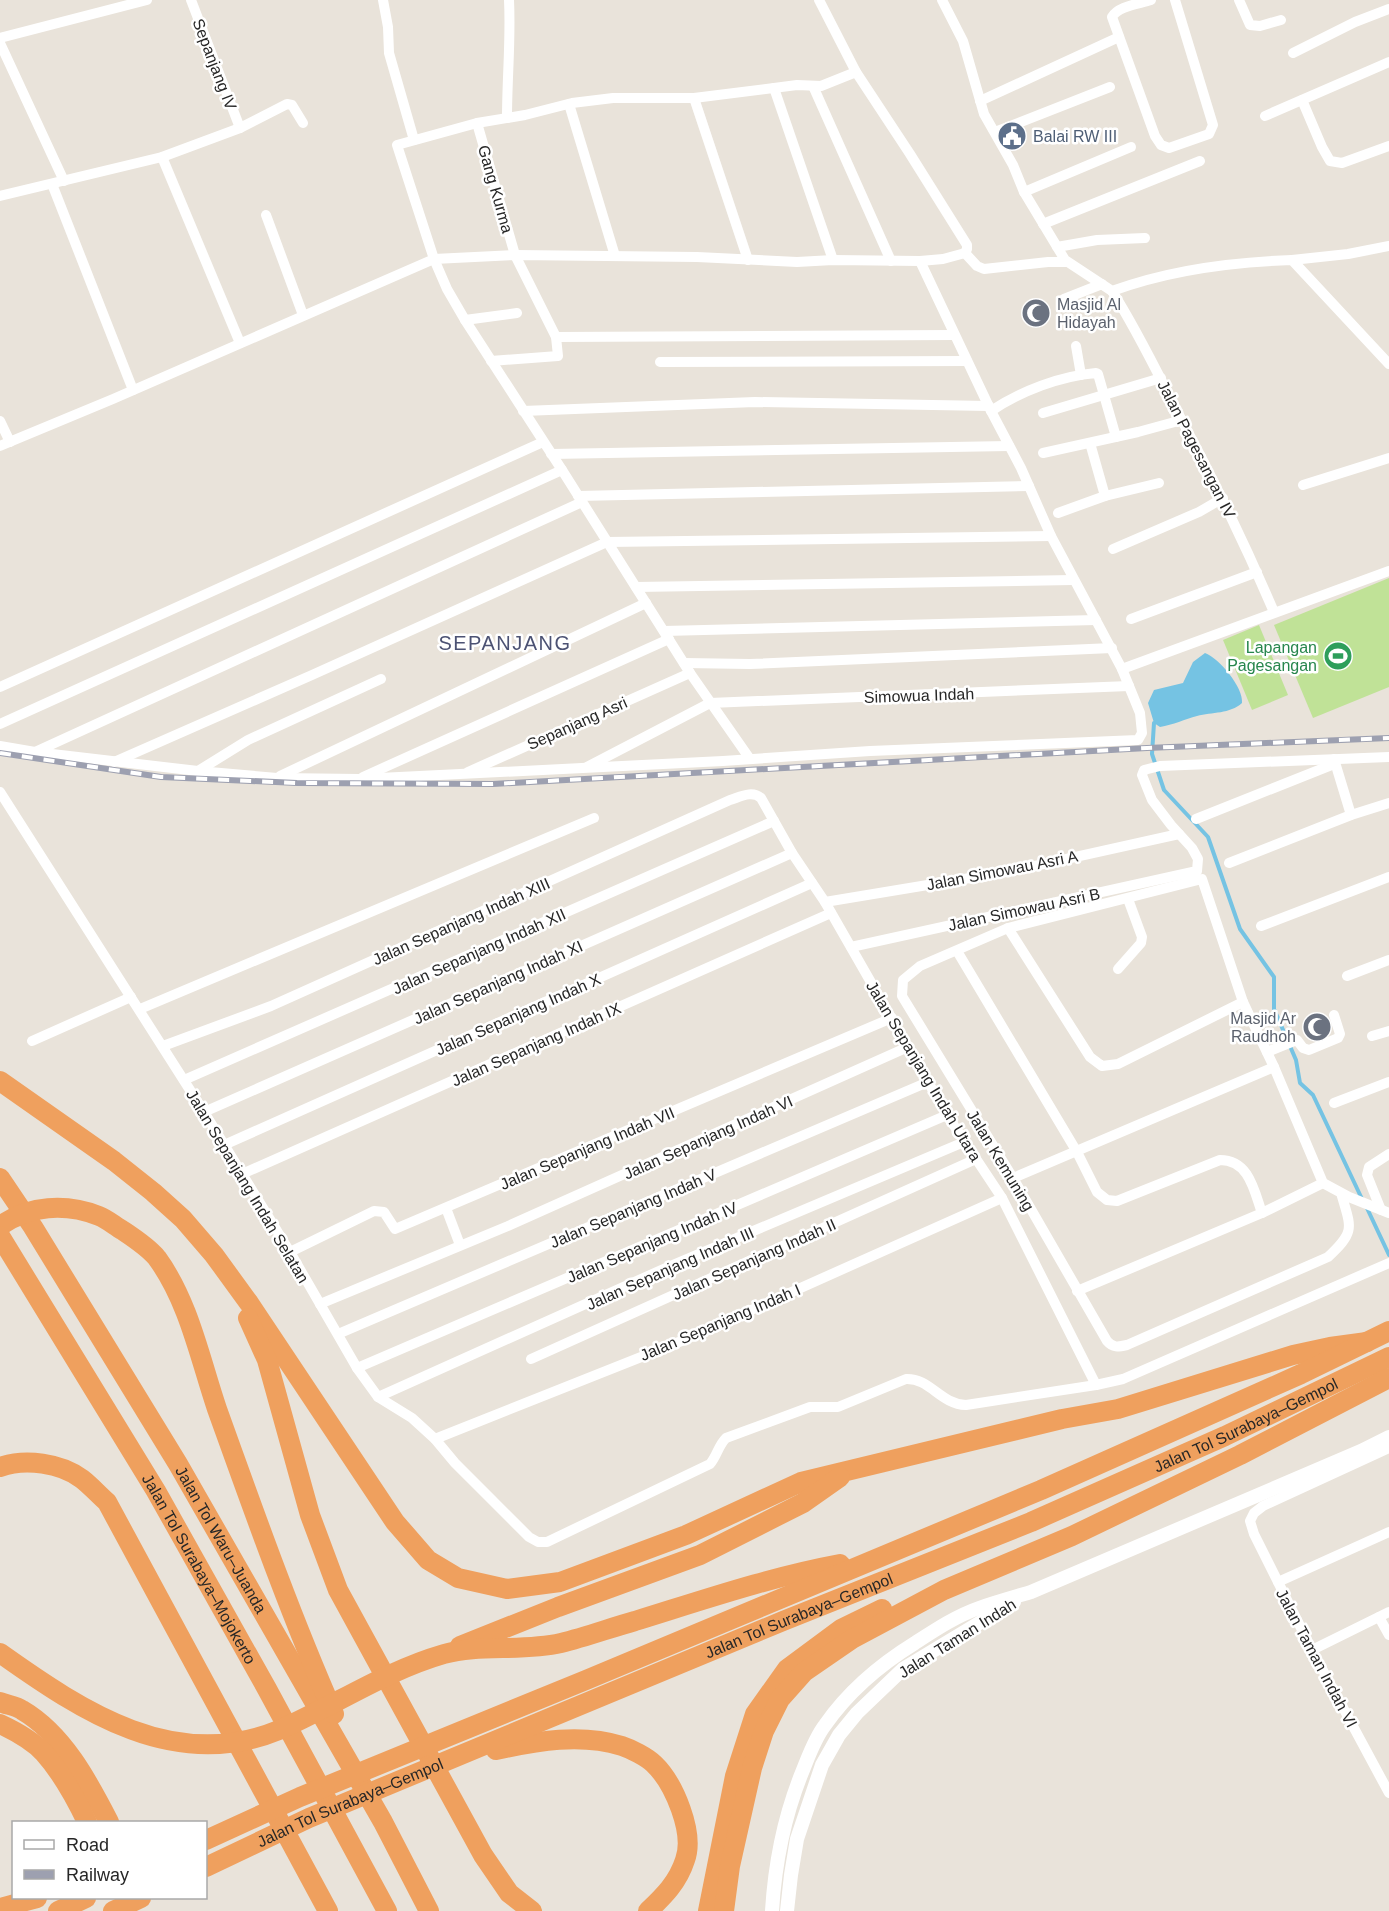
<svg xmlns="http://www.w3.org/2000/svg" width="1389" height="1911" viewBox="0 0 1389 1911" font-family="Arial,sans-serif">
<style>
.pitch{fill:#c0e297}
.water{fill:#75c3e3}
.lines{fill:none;stroke-linecap:round;stroke-linejoin:round}
.stream{stroke:#75c3e3;stroke-width:4}
.minor{stroke:#fff;stroke-width:10}
.tertiary{stroke:#fff;stroke-width:14}
.motorway{stroke:#efa05e;stroke-width:20}
.rail-casing{stroke:#9da0b0;stroke-width:6}
.rail{stroke:#fff;stroke-width:4;stroke-dasharray:11;stroke-linecap:butt}
.labels{text-anchor:middle;stroke-width:5;stroke-linejoin:round;paint-order:stroke}
.street-label{font-size:16px;fill:#272727;stroke:#fff}
.service-label{font-size:16px;fill:#4e5e75;stroke:#fff;text-anchor:start}
.worship-label{font-size:16px;fill:#5b616d;stroke:#fff;text-anchor:start}
.leisure-label{font-size:16px;fill:#27864d;stroke:#fff;text-anchor:end}
.quarter-label{font-size:20px;letter-spacing:1.5px;fill:#4c5273;stroke:#fff}
</style>
<rect width="100%" height="100%" fill="#e9e3da"/>
<!-- pitch -->
<g class="pitch">
<polygon points="1389,578 1389,687 1313,718 1274,625"/>
<polygon points="1259,625 1288,695 1252,710 1223,640"/>
</g>
<!-- water -->
<path class="water" d="M1205 653C1219 658 1244 688 1242 703 1230 714 1212 712 1197 716 1185 719 1173 725 1160 727L1154 723 1148 703 1154 690 1183 683 1193 662Z"/>
<g class="lines">
<!-- stream -->
<g class="stream">
<polyline points="1154,723 1152,754 1164,790 1208,837 1240,929 1274,977 1274,1009 1296,1060 1300,1083 1313,1095 1362,1199"/>
<polyline points="1366,1206 1389,1255"/>
</g>
<!-- minor -->
<g class="minor">
<polyline points="191,0 240,128"/>
<polyline points="383,0 388,27 389,53 414,140"/>
<polyline points="819,0 856,72 910,154 967,245 967,249 965,253"/>
<path d="M942 0 963 41 984 114 1013 165 1024 192 1065 260 1112 291C1169 270 1232 262 1292 260L1389 364"/>
<path d="M1151 0C1139 4 1118 6 1112 17L1155 136 1161 145 1169 148 1209 134 1213 125 1175 0"/>
<polyline points="1239,0 1250,25 1260,26 1281,20"/>
<polyline points="0,38 147,0"/>
<polyline points="0,43 64,181"/>
<polyline points="1293,53 1355,22 1389,9"/>
<polyline points="813,86 891,261"/>
<polyline points="774,88 833,260"/>
<polyline points="694,98 748,260"/>
<polyline points="1302,100 1322,147 1330,161 1342,163 1389,146"/>
<polyline points="980,101 1119,37"/>
<polyline points="569,104 615,256"/>
<polyline points="1265,116 1389,62"/>
<path d="M507 118C507 78 511 39 509 0"/>
<polyline points="477,123 515,255 556,337 558,356 491,361"/>
<polyline points="995,132 1110,87"/>
<polyline points="162,157 240,343"/>
<polyline points="52,184 133,390"/>
<polyline points="1024,192 1131,147"/>
<polyline points="0,196 162,157 240,128 287,104 292,105 303,123"/>
<polyline points="266,215 303,315"/>
<polyline points="1043,224 1200,161"/>
<polyline points="1057,247 1097,240 1145,238"/>
<polyline points="965,253 977,266 984,269 1048,262 1067,262"/>
<polyline points="1292,260 1348,254 1389,246"/>
<path d="M1112 291C1137 330 1157 372 1178 413 1213 478 1245 544 1274 612"/>
<polyline points="1064,299 1102,284"/>
<polyline points="465,320 517,313"/>
<polyline points="556,337 954,335"/>
<polyline points="1076,346 1081,375"/>
<polyline points="660,362 967,361"/>
<polyline points="523,411 755,402 989,406"/>
<path d="M991 411C1021 391 1060 376 1096 373L1098 374 1116 437"/>
<polyline points="1043,413 1161,378"/>
<polyline points="0,421 10,442"/>
<polyline points="0,446 113,399 434,259 515,255 697,257 797,262 833,260 920,261 943,259 965,253"/>
<polyline points="1043,453 1138,432 1182,420"/>
<polyline points="551,454 1009,446"/>
<polyline points="1303,485 1389,458"/>
<polyline points="578,496 1029,486"/>
<polyline points="1105,496 1159,483"/>
<polyline points="1058,513 1105,496 1090,443"/>
<polyline points="1113,549 1199,512 1223,498"/>
<polyline points="636,587 1073,580"/>
<polyline points="1131,619 1257,572"/>
<polyline points="664,631 1096,620"/>
<polyline points="684,663 750,664 1112,648"/>
<polyline points="1122,669 1389,571"/>
<polyline points="0,687 543,442"/>
<polyline points="0,724 562,470"/>
<polyline points="0,746 35,752 198,771 277,778 359,779 723,761 870,751 1138,740 1142,733 1140,713 1122,669 1051,536 1021,468 991,411 920,261"/>
<polyline points="35,752 582,502"/>
<polyline points="750,759 690,673 562,470 465,320 447,289 434,259 397,145 477,123 525,115 572,103 613,98 694,98 797,85 821,86 856,72"/>
<polyline points="1334,759 1351,815"/>
<polyline points="114,762 312,675 607,542 1051,536"/>
<polyline points="587,767 710,703 1129,686"/>
<polyline points="198,771 248,740 381,679"/>
<polyline points="468,772 690,673"/>
<polyline points="280,776 646,603"/>
<polyline points="363,777 669,639"/>
<path d="M0 792 204 1112 290 1252 357 1368 378 1397 412 1418 435 1439 455 1463 529 1537 538 1542H547L710 1464C717 1456 718 1446 726 1438L810 1407H838L906 1379C930 1378 940 1404 966 1405L1096 1385 1123 1379 1389 1263"/>
<polyline points="1196,819 1334,764"/>
<polyline points="1229,863 1351,815 1389,803"/>
<polyline points="825,902 1012,871 1179,834"/>
<polyline points="1261,926 1389,877"/>
<polyline points="1008,928 1090,1057 1102,1066 1118,1064 1243,1002"/>
<polyline points="851,947 1197,871 1198,859 1192,848 1171,825 1152,800 1142,775 1144,770 1160,766 1389,757"/>
<path d="M957 951 1077 1152 1097 1192 1107 1200 1117 1201 1220 1160C1249 1160 1254 1190 1262 1213"/>
<polyline points="1118,969 1141,943 1142,937 1128,899"/>
<polyline points="1347,976 1389,960"/>
<polyline points="140,1009 594,818"/>
<polyline points="1372,1036 1389,1031"/>
<polyline points="32,1041 131,997"/>
<path d="M163 1046 271 1006 730 800C740 797 752 790 761 798L792 853 825 902 947 1115 1002 1198 1096 1385"/>
<polyline points="1267,1052 1294,1041 1297,1040 1303,1048 1309,1050 1338,1038 1340,1034 1334,1015"/>
<polyline points="184,1080 774,821"/>
<polyline points="1334,1103 1389,1082"/>
<polyline points="204,1112 792,853"/>
<polyline points="224,1145 812,883"/>
<polyline points="242,1174 831,913"/>
<polyline points="1013,1178 1274,1067"/>
<path d="M1341 1193C1351 1228 1356 1231 1328 1257L1127 1345C1118 1347 1113 1348 1107 1341L1013 1178 902 996 903 980 920 966 1008 928 1202 879 1243 1002 1274 1067 1323 1183 1349 1197 1389 1213"/>
<polyline points="446,1208 460,1245"/>
<polyline points="1381,1210 1367,1175 1369,1167 1389,1154"/>
<polyline points="290,1252 374,1211 384,1212 395,1229 892,1018"/>
<polyline points="1077,1291 1262,1213 1323,1183"/>
<polyline points="320,1304 508,1226 908,1047"/>
<polyline points="338,1334 928,1082"/>
<polyline points="531,1359 976,1159"/>
<polyline points="357,1368 947,1115"/>
<polyline points="378,1397 668,1267 964,1142"/>
<polyline points="435,1439 684,1340 1002,1198"/>
<polyline points="1389,1448 1263,1506 1254,1513 1250,1521 1254,1534 1312,1650 1389,1793"/>
<polyline points="1278,1582 1389,1532"/>
<polyline points="1379,1617 1389,1635"/>
<polyline points="1312,1650 1389,1612"/>
</g>
<!-- tertiary -->
<g class="tertiary">
<path d="M772 1911C775 1862 784 1816 803 1770 809 1755 815 1738 825 1725 848 1692 881 1664 915 1643 935 1630 956 1616 979 1608 996 1602 1014 1597 1031 1592L1361 1451 1389 1437"/>
<polyline points="787,1911 791,1875 797,1839 822,1765 839,1735 857,1713 903,1669 1014,1602"/>
</g>
<!-- motorway -->
<g class="motorway">
<polyline points="0,1081 114,1161 153,1192 183,1219 214,1255 249,1303 395,1522 428,1560 458,1578 507,1589 560,1582 686,1535 801,1482 1062,1419 1118,1409 1293,1355 1330,1347 1367,1342"/>
<path id="s1" d="M0 1178 33 1227 178 1464 383 1822 429 1911"/>
<path d="M0 1226C29 1205 66 1203 99 1216 107 1219 115 1226 122 1230 134 1238 148 1247 157 1258 189 1302 200 1359 217 1409 254 1512 290 1614 334 1714"/>
<path id="s2" d="M0 1236 156 1491 267 1689 387 1911"/>
<polyline points="248,1318 267,1360 310,1515 338,1590 483,1855 509,1893 532,1911"/>
<path d="M0 1467C25 1458 61 1463 82 1479 91 1486 99 1495 107 1502L328 1911"/>
<polyline points="460,1646 558,1607 700,1555 803,1503 840,1477"/>
<path d="M0 1653C83 1712 175 1773 279 1730 334 1706 385 1671 444 1654 479 1644 522 1652 561 1643 586 1637 610 1628 635 1621 703 1600 770 1577 840 1564"/>
<path d="M0 1702C7 1705 16 1706 22 1710 63 1734 88 1781 109 1822"/>
<path d="M0 1724C15 1731 33 1741 44 1753 61 1772 76 1799 87 1822"/>
<path d="M496 1750C537 1741 581 1733 622 1746 631 1749 647 1757 654 1764 674 1783 695 1833 685 1860 678 1882 664 1896 648 1911"/>
<polyline points="206,1840 300,1797 586,1680 1041,1490 1301,1374 1389,1331"/>
<path id="s3" d="M206 1867 309 1818 783 1621 1031 1522 1225 1436 1389 1357"/>
<polyline points="0,1908 37,1898"/>
<polyline points="58,1911 86,1898"/>
<polyline points="113,1911 141,1898"/>
<polyline points="708,1911 735,1776 755,1714 787,1669 841,1629 882,1609"/>
<polyline points="724,1911 730,1866 752,1768 764,1731 780,1699 804,1672 852,1639 944,1590 1072,1536 1240,1455 1389,1378"/>
</g>
<!-- rail casing -->
<g class="rail-casing">
<polyline id="rail" points="0,753 161,777 297,783 493,784 1147,748 1389,738"/>
</g>
<!-- rail -->
<use href="#rail" class="rail"/>
</g>
<!-- icons -->
<defs>
<g id="civic-disc" transform="scale(1.5)"><circle r="9.5" fill="#5c6f8a" stroke="#fff"/><path d="M-.6-6.5H3V-4.5H.6V-3L4-1V1h2V6H-6V1h2V-1L-.6-3ZM-1.2 2.5V6h2.4V2.5Z" fill="#fff"/></g>
<g id="mosque-disc" transform="scale(1.5)"><circle r="9.5" fill="#6b7280" stroke="#fff"/><path d="M3.5-4.9A6 6 0 1 0 3.5 4.9A5 5 0 1 1 3.5-4.9Z" fill="#fff"/></g>
<g id="stadium-disc" transform="scale(1.5)"><circle r="9.5" fill="#2e9e5b" stroke="#fff"/><path d="M0-5a6.5 5 0 1 0 0 10a6.5 5 0 1 0 0-10ZM-3.5-1.8h7v3.6h-7Z" fill="#fff"/></g>
</defs>
<g fill-rule="evenodd">
<use href="#civic-disc" x="1012" y="136"/>
<use href="#mosque-disc" x="1036" y="313"/>
<use href="#stadium-disc" x="1338" y="656"/>
<use href="#mosque-disc" x="1317" y="1027"/>
</g>
<g class="labels">
<!-- street labels -->
<g class="street-label">
<text transform="translate(215 64) rotate(69)" y="6">Sepanjang IV</text>
<text transform="translate(496 189) rotate(74)" y="6">Gang Kurma</text>
<text transform="translate(1197 449) rotate(63)" y="6">Jalan Pagesangan IV</text>
<text transform="translate(919 695) rotate(-2)" y="6">Simowua Indah</text>
<text transform="translate(577 723) rotate(-24)" y="6">Sepanjang Asri</text>
<text transform="translate(1002 870) rotate(-11)" y="6">Jalan Simowau Asri A</text>
<text transform="translate(1024 909) rotate(-12)" y="6">Jalan Simowau Asri B</text>
<text transform="translate(461 921) rotate(-24)" y="6">Jalan Sepanjang Indah XIII</text>
<text transform="translate(479 951) rotate(-24)" y="6">Jalan Sepanjang Indah XII</text>
<text transform="translate(498 982) rotate(-24)" y="6">Jalan Sepanjang Indah XI</text>
<text transform="translate(518 1014) rotate(-24)" y="6">Jalan Sepanjang Indah X</text>
<text transform="translate(536 1044) rotate(-24)" y="6">Jalan Sepanjang Indah IX</text>
<text transform="translate(924 1071) rotate(59)" y="6">Jalan Sepanjang Indah Utara</text>
<text transform="translate(708 1137) rotate(-24)" y="6">Jalan Sepanjang Indah VI</text>
<text transform="translate(587 1148) rotate(-23)" y="6">Jalan Sepanjang Indah VII</text>
<text transform="translate(1001 1160) rotate(59)" y="6">Jalan Kemuning</text>
<text transform="translate(248 1186) rotate(59)" y="6">Jalan Sepanjang Indah Selatan</text>
<text transform="translate(633 1208) rotate(-23)" y="6">Jalan Sepanjang Indah V</text>
<text transform="translate(652 1242) rotate(-23)" y="6">Jalan Sepanjang Indah IV</text>
<text transform="translate(754 1259) rotate(-24)" y="6">Jalan Sepanjang Indah II</text>
<text transform="translate(670 1268) rotate(-24)" y="6">Jalan Sepanjang Indah III</text>
<text transform="translate(720 1322) rotate(-23)" y="6">Jalan Sepanjang Indah I</text>
<text dy="6" stroke="none"><textPath href="#s3" startOffset="1130">Jalan Tol Surabaya–Gempol</textPath></text>
<text dy="6" stroke="none"><textPath href="#s1" startOffset="424">Jalan Tol Waru–Juanda</textPath></text>
<text dy="6" stroke="none"><textPath href="#s2" startOffset="388">Jalan Tol Surabaya–Mojokerto</textPath></text>
<text dy="6" stroke="none"><textPath href="#s3" startOffset="644">Jalan Tol Surabaya–Gempol</textPath></text>
<text transform="translate(957 1638) rotate(-32)" y="6">Jalan Taman Indah</text>
<text transform="translate(1317 1658) rotate(62)" y="6">Jalan Taman Indah VI</text>
<text dy="6" stroke="none"><textPath href="#s3" startOffset="158">Jalan Tol Surabaya–Gempol</textPath></text>
</g>
<!-- service labels -->
<g class="service-label">
<text x="1033" y="142">Balai RW III</text>
</g>
<!-- worship labels -->
<g class="worship-label">
<text x="1057" y="310">Masjid Al<tspan x="1057" dy="18">Hidayah</tspan></text>
<text x="1296" y="1024" text-anchor="end">Masjid Ar<tspan x="1296" dy="18">Raudhoh</tspan></text>
</g>
<!-- leisure labels -->
<g class="leisure-label">
<text x="1317" y="653">Lapangan<tspan x="1317" dy="18">Pagesangan</tspan></text>
</g>
<!-- quarter labels -->
<g class="quarter-label">
<text x="505" y="650">SEPANJANG</text>
</g>
</g>
<!-- legend -->
<rect x="12" y="1821" width="195" height="78" fill="#ffffff" stroke="#a9a9a9" stroke-width="1.5"/>
<rect x="24" y="1840" width="30" height="9" fill="#ffffff" stroke="#a9a9a9" stroke-width="1.5"/>
<text x="66" y="1851" font-size="18" fill="#272727">Road</text>
<rect x="24" y="1870" width="30" height="9" fill="#9da0b0" stroke="#a9a9a9" stroke-width="1.5"/>
<text x="66" y="1881" font-size="18" fill="#272727">Railway</text>
</svg>
